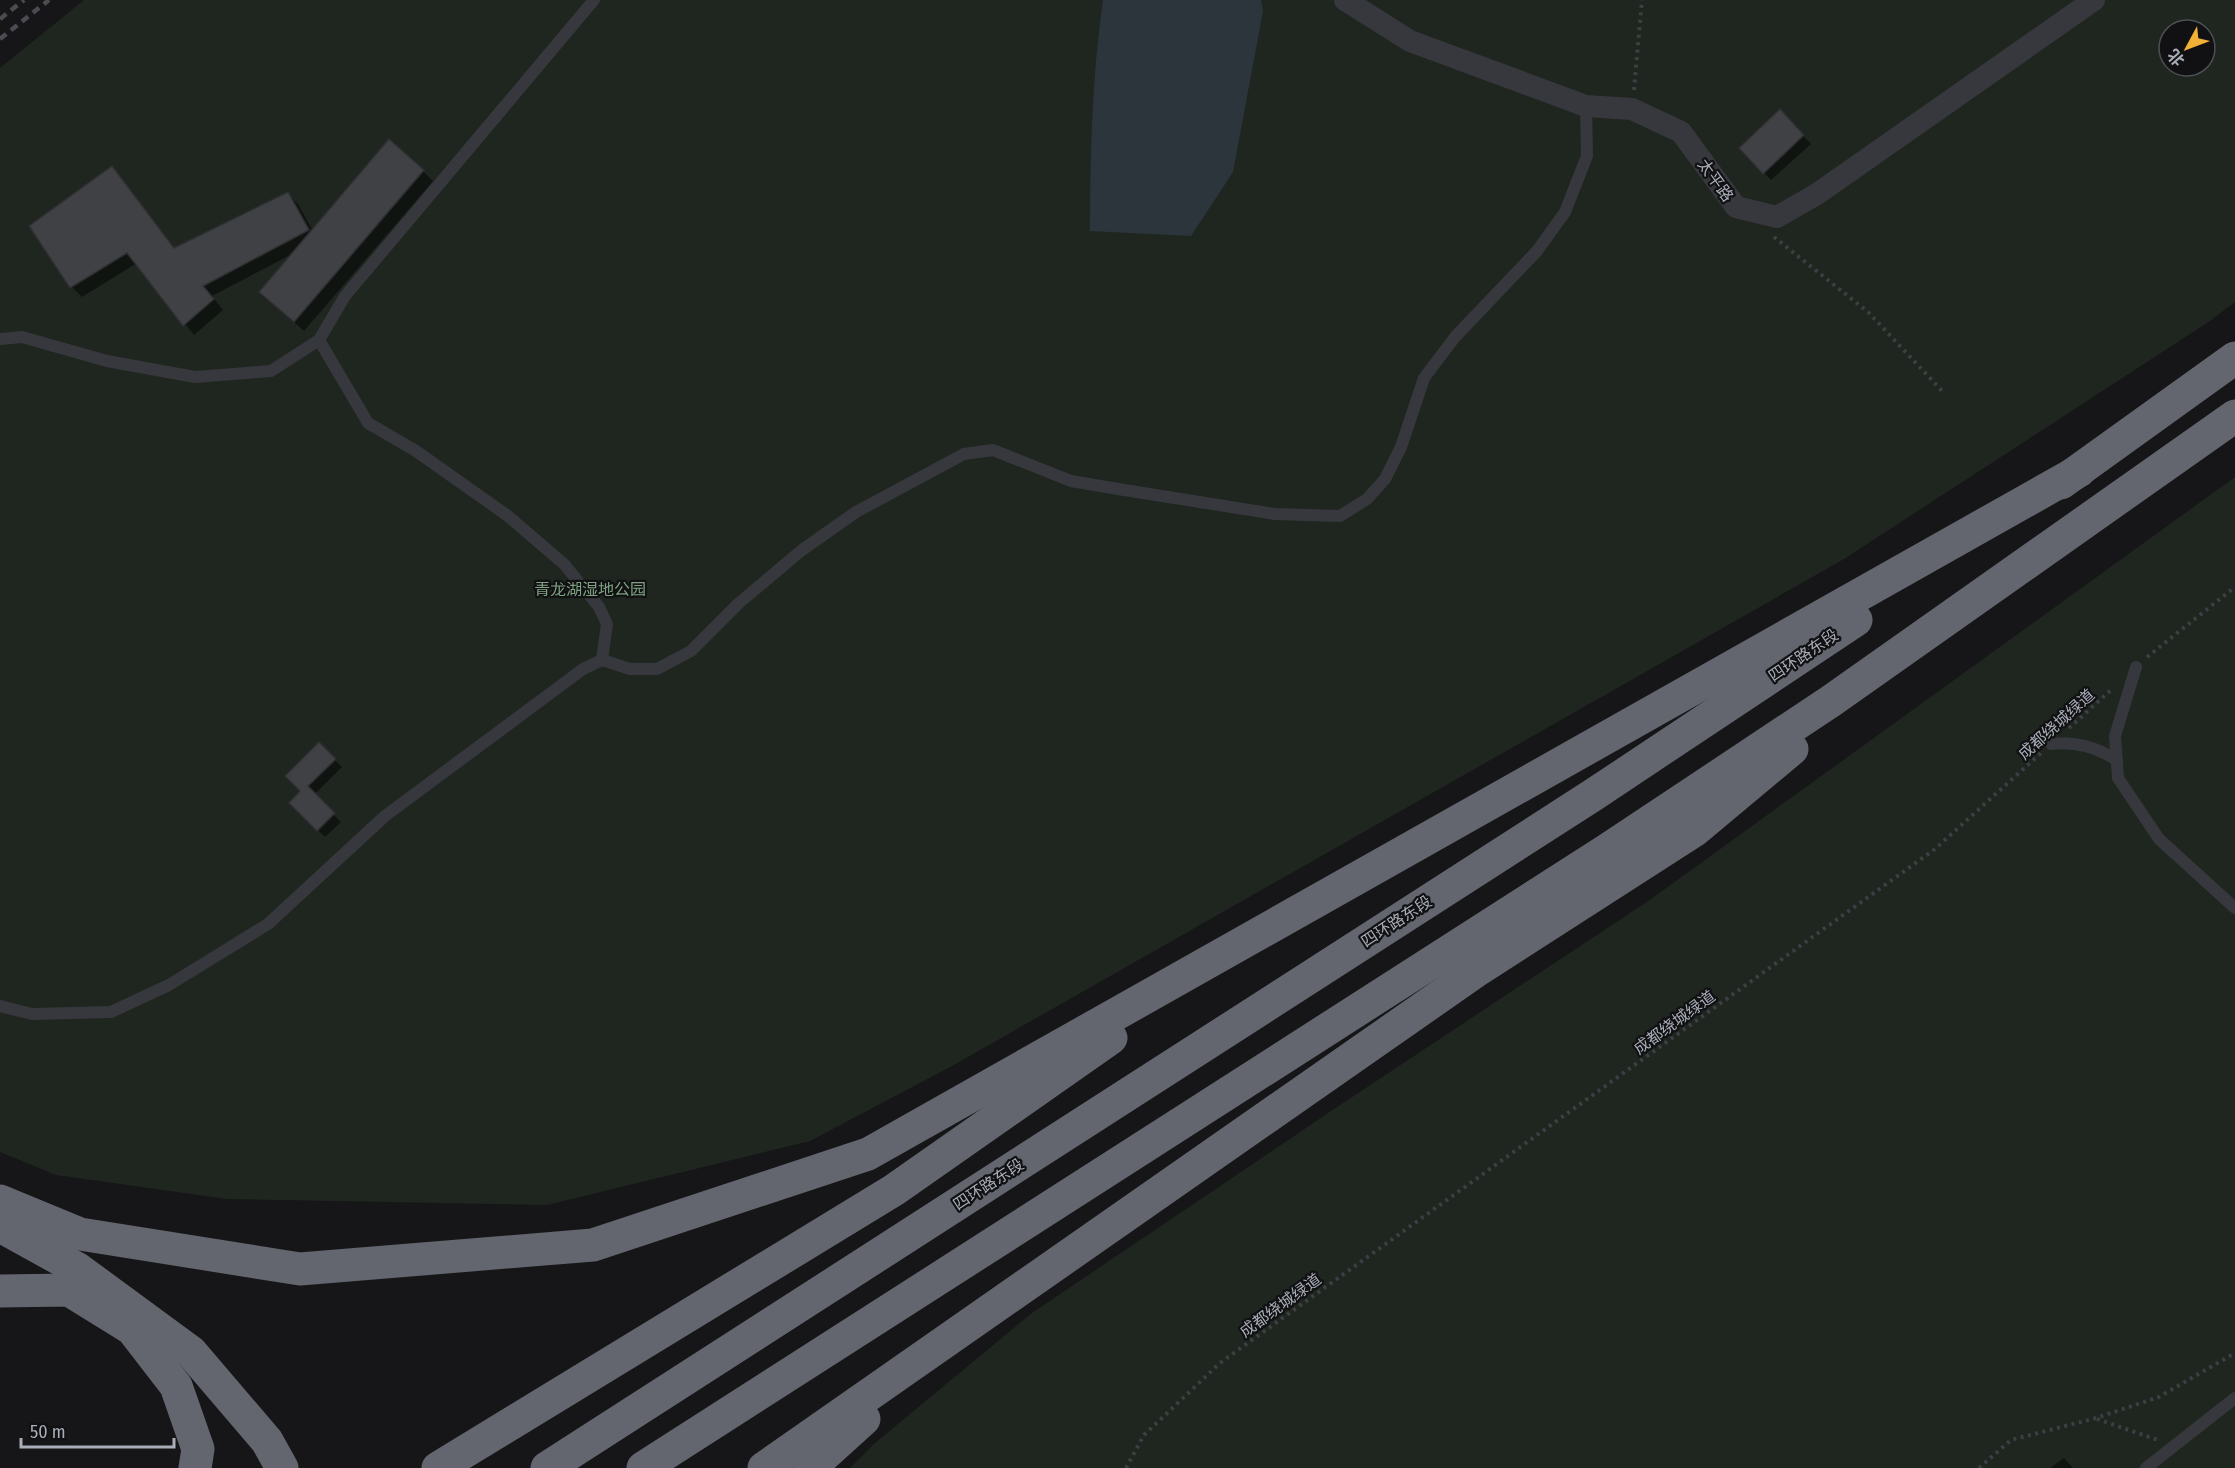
<svg xmlns="http://www.w3.org/2000/svg" width="2235" height="1468" viewBox="0 0 2235 1468" font-family="'Fira Sans Condensed','Noto Sans SC',sans-serif">
<style>
.green{fill:#1e261f;fill-rule:evenodd}
.water{fill:#2c353c}
.shadow{fill:#0007}
.building{fill:#404145;stroke:#303034;stroke-width:1.5}
.lines{fill:none;stroke-linecap:round;stroke-linejoin:round}
.path{stroke:#3d3f44;stroke-width:4;stroke-dasharray:3 4.5;stroke-linecap:butt}
.lane{stroke:#37383d;stroke-width:12}
.street{stroke:#37383d;stroke-width:22}
.highway{stroke:#63666e;stroke-width:33}
.rail{stroke:#4a4c52;stroke-width:4.5;stroke-dasharray:8 6;stroke-linecap:butt}
.labels{text-anchor:middle;stroke-width:4.5;stroke-linejoin:round;paint-order:stroke}
.street-label{font-size:16px;fill:#a8adb8;stroke:#111113}
.park-label{font-size:16px;fill:#7fa381;stroke:#111113}
</style>
<rect width="100%" height="100%" fill="#161618"/>
<!-- green -->
<g class="green">
<path d="M84 0H2235V302L2210 321 1844 559 952 1066 810 1141 547 1205 227 1199 56 1175 0 1152V68ZM2169 30H2205V66H2169Z"/>
<polygon points="2235,477 2235,1468 850,1468 875,1443 1032,1313 1334,1109 1651,899"/>
</g>
<!-- water -->
<path class="water" d="M1103 0H1261L1263 11 1233 172 1191 236 1090 231C1090 154 1092 77 1103 0Z"/>
<!-- shadow -->
<g class="shadow">
<polygon points="1787,118 1811,144 1771,180 1741,148"/>
<polygon points="112,168 176,249 288,194 298,204 313,231 423,171 433,181 304,331 261,292 294,253 212,296 223,310 194,335 137,263 82,297 72,287"/>
<polygon points="319,744 342,767 314,795 341,822 325,837 291,803 302,791"/>
<polygon points="2064,1458 2073,1468 2050,1468"/>
</g>
<!-- building -->
<g class="building">
<polygon points="1780,109 1804,135 1763,174 1739,148"/>
<polygon points="389,139 424,170 294,322 259,292"/>
<polygon points="112,166 174,248 288,192 309,230 203,286 214,299 183,326 127,253 70,288 29,226"/>
<polygon points="319,742 336,759 308,786 335,813 317,831 289,803 300,791 285,776"/>
</g>
<g class="lines">
<!-- path -->
<g class="path">
<polyline points="1634,90 1642,0"/>
<polyline points="1774,237 1868,312 1944,393"/>
<polyline points="2147,657 2235,587"/>
<polyline points="2069,728 2112,689"/>
<polyline points="2097,1419 2158,1440"/>
<polyline points="1126,1468 1144,1435 1220,1363 1935,849 2041,753"/>
<polyline points="1979,1468 2011,1440 2096,1418 2159,1397 2235,1353"/>
</g>
<!-- lane -->
<g class="lane">
<polyline points="594,0 345,296 319,340 368,423 416,451 508,516 564,564 599,607 607,624 602,660"/>
<polyline points="0,339 22,337 107,361 195,377 271,371 319,340"/>
<polyline points="2136,667 2115,736 2118,778 2159,839 2235,908"/>
<path d="M2051 744C2076 741 2095 747 2117 760"/>
<polyline points="0,1006 32,1014 111,1012 169,985 268,924 385,816 583,669 602,660 630,669 657,669 691,651 739,603 802,550 856,512 964,454 993,450 1071,481 1118,489 1275,514 1340,516 1367,499 1385,479 1401,447 1424,378 1455,337 1537,251 1565,212 1587,156 1586,106"/>
<polyline points="2146,1468 2235,1398"/>
</g>
<!-- street -->
<polyline class="street" points="1345,0 1410,41 1586,106 1632,109 1681,132 1736,207 1777,217 1817,194 2094,0"/>
<!-- highway -->
<g class="highway">
<polyline points="2061,483 2235,358"/>
<polyline points="0,1201 80,1234 300,1269 593,1245 868,1154 2079,471"/>
<polyline points="0,1226 78,1269 191,1352 267,1441 282,1468"/>
<polyline points="0,1291 69,1290 132,1329 176,1386 198,1449 195,1468"/>
<polyline points="438,1468 894,1190 1111,1038"/>
<polyline points="547,1468 1593,795 1856,620"/>
<polyline points="643,1468 1607,850 1831,701 2235,416"/>
<polyline points="764,1468 1479,969 1695,830 1792,749"/>
<polyline points="810,1468 864,1419"/>
</g>
<!-- rail -->
<g class="rail">
<polyline points="0,19 24,0"/>
<polyline points="0,39 49,0"/>
</g>
</g>
<g class="labels">
<!-- street labels -->
<g class="street-label">
<text transform="translate(1716 180) rotate(54)" y="6">太平路</text>
<text transform="translate(1803 655) rotate(-34)" y="6">四环路东段</text>
<text transform="translate(2056 724) rotate(-42)" y="6">成都绕城绿道</text>
<text transform="translate(1396 921) rotate(-33)" y="6">四环路东段</text>
<text transform="translate(1674 1022) rotate(-36)" y="6">成都绕城绿道</text>
<text transform="translate(988 1184) rotate(-33)" y="6">四环路东段</text>
<text transform="translate(1280 1305) rotate(-36)" y="6">成都绕城绿道</text>
</g>
<!-- park labels -->
<g class="park-label">
<text x="590" y="595">青龙湖湿地公园</text>
</g>
</g>
<!-- north arrow -->
<g transform="translate(2187 48) rotate(229)"><circle r="28" fill="#111113" stroke="#4d4f55" stroke-width="1.5"/>
<path d="M0-4.5L10 22L0 15L-10 22Z" fill="#f2b134"/>
<text y="-9" font-size="16" font-weight="bold" text-anchor="middle" fill="#a8adb8">北</text>
</g>
<!-- scale -->
<path d="M21 1438v9h153v-9" fill="none" stroke="#a8adb8" stroke-width="3"/>
<text x="30" y="1438" font-size="18" fill="#a8adb8" stroke="#111113" stroke-width="4.5" paint-order="stroke">50 m</text>
</svg>
